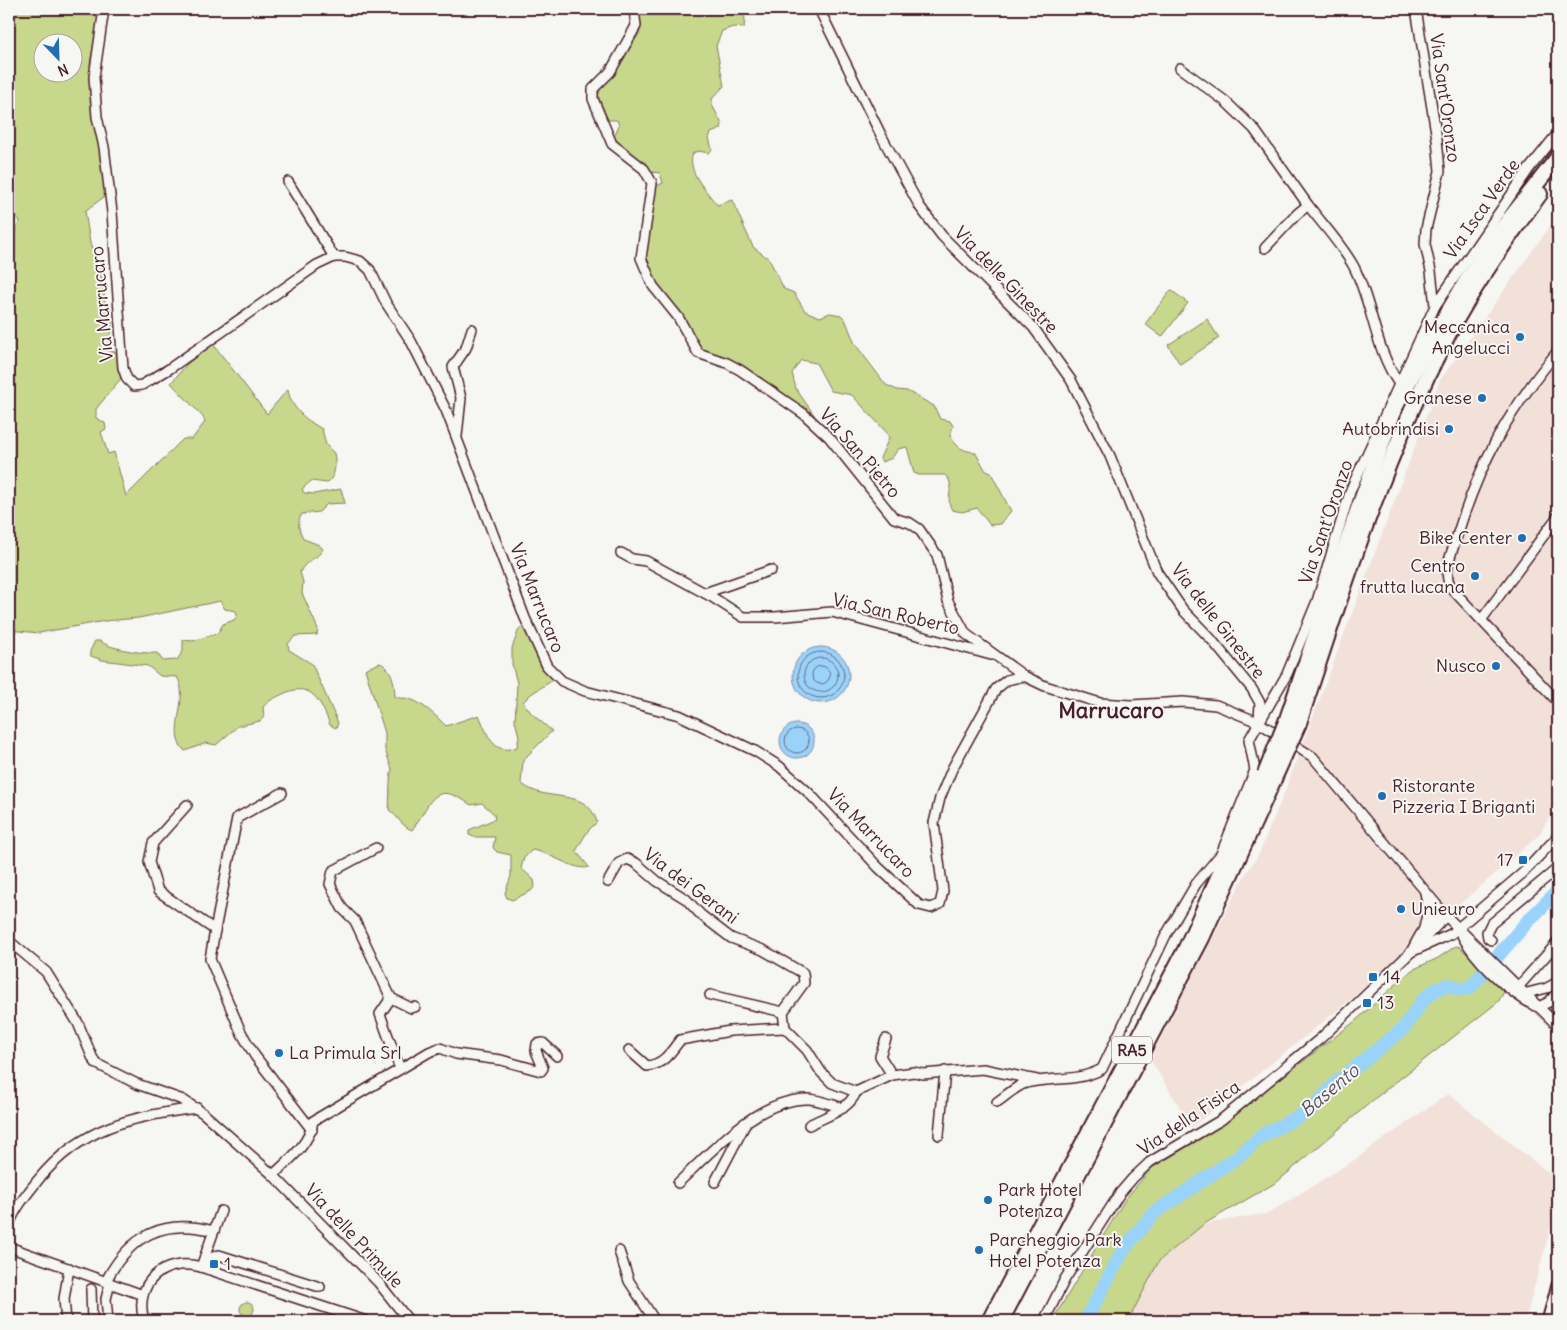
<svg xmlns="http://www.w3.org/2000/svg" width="1567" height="1330" viewBox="0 0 1567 1330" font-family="Delius,sans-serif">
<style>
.built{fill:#f2e1d9}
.green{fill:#c7d78c;stroke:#887b5c;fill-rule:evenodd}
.water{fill:#9ad3fa;stroke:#7a8ba7}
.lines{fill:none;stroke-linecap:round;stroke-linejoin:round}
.shore{stroke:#6a677e;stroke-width:1}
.river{stroke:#9ad3fa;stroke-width:14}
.minor-casing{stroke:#4a1f2b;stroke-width:12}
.major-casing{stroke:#4a1f2b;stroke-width:15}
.highway-casing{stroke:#4a1f2b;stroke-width:18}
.minor{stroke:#f6f6f2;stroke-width:9}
.major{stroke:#f6f6f2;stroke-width:11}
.highway{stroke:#f6f6f2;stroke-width:14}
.highway-bridge-casing{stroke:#4a1f2b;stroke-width:18;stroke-linecap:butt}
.highway-bridge{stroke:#f6f6f2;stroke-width:14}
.poi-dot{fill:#1f6fb2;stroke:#f6f6f2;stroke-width:2}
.labels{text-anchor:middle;stroke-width:4;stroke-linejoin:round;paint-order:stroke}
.shield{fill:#f6f6f2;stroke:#7e6067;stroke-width:1}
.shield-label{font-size:16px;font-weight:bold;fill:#4a1f2b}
.street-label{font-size:18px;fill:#4a1f2b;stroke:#f6f6f2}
.poi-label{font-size:18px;fill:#4a1f2b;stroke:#f6f6f2;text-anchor:start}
.water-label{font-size:19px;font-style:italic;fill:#5e4c5f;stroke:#f6f6f2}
.district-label{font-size:22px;font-weight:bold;fill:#4a1f2b;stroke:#f6f6f2}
</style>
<rect width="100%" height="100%" fill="#f6f6f2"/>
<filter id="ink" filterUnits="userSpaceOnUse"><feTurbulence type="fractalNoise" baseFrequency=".02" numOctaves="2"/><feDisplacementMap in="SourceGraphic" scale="10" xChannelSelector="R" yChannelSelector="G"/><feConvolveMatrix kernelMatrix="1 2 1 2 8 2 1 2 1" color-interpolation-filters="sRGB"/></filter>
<g filter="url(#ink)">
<!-- built -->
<g class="built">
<polygon points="1558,215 1558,802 1539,835 1355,996 1192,1127 1150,1059 1244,877 1259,854 1285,791 1440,380"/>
<polygon points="1448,1094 1558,1180 1558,1201 1525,1321 1128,1321 1159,1261 1204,1224 1269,1213 1351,1162"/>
</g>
<!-- green -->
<g class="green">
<path d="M9 9H101L90 63 94 110 108 194 85 211 90 243 98 263 103 285 106 310 112 321 110 351 119 353 122 377 96 409V418L105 423 106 429 101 432 108 454 114 452 126 496 183 439H192L205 422 203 417 171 383 187 364 213 344 267 414 288 389C290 408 306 420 322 429L326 445 334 453C336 464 336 476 327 483L311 481 302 489 304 493 314 494 341 489 345 503 327 504 319 512 302 514C296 523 299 531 304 539L319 545 323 549C317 560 306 559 300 572L303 582 302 593 318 629 317 635 295 636 288 644 289 650 312 664 338 723 336 728 330 725C321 702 312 680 283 694 275 698 269 700 263 707L264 717 260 721 238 726 216 745 206 743 185 751C165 734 191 698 177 677L160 676 148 666 102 660 91 656 90 651 95 641H100C110 649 144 654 157 653L163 661 177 660 183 651V640L193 641 218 633 223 624 234 620 237 616 236 611 225 609 220 601 139 618 105 621 39 633 9 630V241L20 221 9 206ZM42 42H72V72H42Z"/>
<path d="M638 9H738L745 18 744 28 733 27 722 31 716 46 724 86 712 99V105L722 124 721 129 711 133 709 138 712 149 709 153 698 151 693 153C686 172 707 191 717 205L732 200 753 247 769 259 784 289 794 293 805 311 820 317 830 313 841 315 845 319 855 344 886 385 897 390 907 391 934 406 940 419 950 421 953 426 950 436C957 447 962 451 975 452L986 471 991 473 1011 511 1000 524 990 525 977 508 962 512 952 510C944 497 957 486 945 475H919L914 473 907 447 898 449 892 458 882 462 880 458 889 438 887 433 852 395 831 391 816 363 801 360 792 373 796 389 815 416 747 369 698 348 655 284 645 256 654 187 663 183 660 173 651 172C641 159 623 151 614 137L619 125 617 120H608L598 96 601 88 614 74 640 32Z"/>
<polygon points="1171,290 1188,303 1162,337 1145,324"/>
<polygon points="1207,319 1219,338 1180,364 1168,345"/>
<path d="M523 627 544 670 553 680 531 694 523 702 532 714 552 731 526 757 523 761 521 783C546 805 586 785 597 822L587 832 576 851 589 867C575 872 550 852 532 850L524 858 521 868 534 880 535 886 531 891 512 900 507 898 505 893 511 876V855L497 852 493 848 495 837H474L469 835V830L495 819 494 814 482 803 471 805C432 778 432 803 412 830 402 827 398 816 389 810 390 800 389 776 392 769L385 750V733L365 669 380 663C393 669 394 682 395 696 401 700 404 697 410 699 424 704 436 716 446 726L479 715C487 733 493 757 517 747L519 736 515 721 517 683 512 664V648L519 629Z"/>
<polygon points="1456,946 1460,947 1499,986 1504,992 1498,1002 1378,1096 1277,1182 1204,1224 1159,1261 1128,1321 1052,1321 1126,1198 1152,1168 1210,1133 1354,1022 1412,970 1438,958"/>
<circle cx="247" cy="1309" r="7"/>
</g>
<!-- water -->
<g class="water">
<circle cx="821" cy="675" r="28"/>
<circle cx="797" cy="741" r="17"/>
</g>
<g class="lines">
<!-- shore -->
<g class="shore">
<circle cx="821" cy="675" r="23"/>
<circle cx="821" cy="675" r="17"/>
<circle cx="821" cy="675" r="9"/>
<circle cx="797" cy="741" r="12"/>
</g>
<!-- river -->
<polyline class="river" points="1085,1321 1124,1249 1154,1213 1236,1158 1263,1135 1311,1110 1336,1083 1404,1028 1423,1000 1435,990 1448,985 1460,989 1470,988 1527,922 1558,891"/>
<!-- minor casing -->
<g class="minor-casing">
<g id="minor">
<polyline points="104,9 94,77 97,117 104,147 112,212 123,368 127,379 134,386 142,385 169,369 317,265 334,257 345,257 360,261 370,270 386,303 411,341 446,410 525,618 547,666 562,681 585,691 679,715 755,751 779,766 809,793 878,867 919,905 931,908 940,904 943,891 934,823 940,798 952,769 996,689 1007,680 1024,676"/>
<polyline points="634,9 636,26 610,72 593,89 593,99 612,144 644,169 652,183 641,258 653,286 678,317 698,353 727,363 740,370 804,414 829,437 894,518 910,523 919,529 937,555 948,601 966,634 1024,676 1045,686 1100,703 1131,705 1183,702 1216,705 1258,722 1313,757 1446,916 1558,1026"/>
<polyline points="819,9 881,135 920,207 942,236 1033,327 1071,380 1110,456 1157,572 1183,610 1211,639 1252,689 1260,703 1259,720"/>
<polyline points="1180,68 1225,101 1254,129 1308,205"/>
<polyline points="288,182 334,257"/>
<path d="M1265 248 1297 214 1308 205C1323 225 1342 245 1354 267 1373 305 1374 347 1399 384"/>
<polyline points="1435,306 1529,169 1558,133"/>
<path d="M1558 351C1508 411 1480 462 1457 536 1452 553 1442 571 1451 588L1558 702"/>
<polyline points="457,436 461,398 453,367 466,348 472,329"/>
<polyline points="621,553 632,559 646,561 712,597 743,617 775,617 832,612 991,655"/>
<polyline points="705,593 771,570"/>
<polyline points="1482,619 1558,516"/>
<polyline points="187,805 153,843 149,862 158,891 215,930 210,959 241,1032 255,1056 312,1130"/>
<polyline points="376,848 333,871 330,884 342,908 355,921 391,998"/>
<polyline points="608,882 619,863 627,859 636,863 657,881 686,899 701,915 731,938 763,950 803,973 804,983 783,1012 785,1028 807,1050 821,1072 832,1083 856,1092 892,1075 914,1072 923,1074 983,1069 1037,1080"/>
<polyline points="1424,928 1428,910 1425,892"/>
<polyline points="215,930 237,818 282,793"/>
<path d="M1460 932C1474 959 1508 992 1535 1006"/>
<polyline points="1491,940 1488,938 1487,932 1491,924 1558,868"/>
<polyline points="9,941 46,972 78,1023 93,1059 97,1064 137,1084 183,1100 203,1113 273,1175 378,1282 409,1321"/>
<polyline points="1418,945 1446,916"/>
<path d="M1411 952C1419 937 1427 916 1446 916"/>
<polyline points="1519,986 1558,942"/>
<polyline points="1527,993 1547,988 1558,982"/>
<polyline points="710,995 783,1012"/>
<polyline points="1538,1007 1549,1002 1556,994"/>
<polyline points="1558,1025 1556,1003 1558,990"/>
<polyline points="886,1039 880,1056 892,1075"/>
<path d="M629 1050 647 1066C663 1065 671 1052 680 1040L730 1031 785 1028"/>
<polyline points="400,1069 380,1014 391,998 411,1008 415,1007"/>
<path d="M997 1102C1006 1096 1016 1086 1026 1083 1052 1077 1078 1082 1102 1069L1166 935 1196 884 1221 854 1255 770 1249 740 1287 674 1317 601 1351 489 1435 306 1431 271 1425 244 1426 229 1440 171 1437 139 1416 9"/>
<path d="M809 1125C826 1116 849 1110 856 1092"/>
<polyline points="939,1135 945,1071"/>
<path d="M273 1175C289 1160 310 1144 313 1121L429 1052 440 1048 456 1054 501 1060 541 1071 543 1068 536 1051 537 1044 543 1043 557 1056"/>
<polyline points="715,1182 745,1125"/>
<path d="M678 1183C712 1151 758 1098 809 1099 820 1100 832 1105 843 1108"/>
<path d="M9 1225C15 1208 27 1194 38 1180 81 1127 132 1116 197 1108"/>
<polyline points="9,1247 143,1295"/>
<polyline points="619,1251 629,1281 655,1321"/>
<polyline points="201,1267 221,1211"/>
<polyline points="207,1269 213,1257 219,1255 320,1287"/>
<path d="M106 1281C130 1235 163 1218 214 1231"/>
<polyline points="91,1289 92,1321"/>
<polyline points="66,1321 64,1299 69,1268"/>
<polyline points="108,1321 106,1299 110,1283"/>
<path d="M144 1321C133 1283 164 1257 201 1267L366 1321"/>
<polyline points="1044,1321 1065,1279 1120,1193 1133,1178 1150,1162 1221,1120 1321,1038 1411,952 1451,934 1524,872 1558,836"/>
</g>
</g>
<!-- major casing -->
<g class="major-casing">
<polyline id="major" points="1548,1321 1558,1285"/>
</g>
<!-- highway casing -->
<g class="highway-casing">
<g id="highway">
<polyline points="1287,719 1358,509 1395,408 1430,342 1468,278 1495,237 1558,157"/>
<path d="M1299 723C1342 592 1383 459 1447 337 1473 287 1506 240 1540 194"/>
<polyline points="989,1321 1185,950 1265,774"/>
<polyline points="1001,1321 1202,938 1274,779"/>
</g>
</g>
<!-- minor -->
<use href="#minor" class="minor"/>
<!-- major -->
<use href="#major" class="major"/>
<!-- highway -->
<use href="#highway" class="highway"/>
<!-- highway-bridge casing -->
<g class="highway-bridge-casing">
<g id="highway-bridge">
<polyline points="1265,774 1287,719"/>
<polyline points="1274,779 1299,723"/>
</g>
</g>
<!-- highway-bridge -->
<use href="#highway-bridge" class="highway-bridge"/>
</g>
</g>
<!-- markers -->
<g class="poi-dot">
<circle cx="1520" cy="337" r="5"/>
<circle cx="1482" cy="398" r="5"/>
<circle cx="1449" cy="429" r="5"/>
<circle cx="1522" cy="538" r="5"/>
<circle cx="1475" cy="576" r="5"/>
<circle cx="1496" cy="666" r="5"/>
<circle cx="1382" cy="796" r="5"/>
<rect x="1518" y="855" width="10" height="10" rx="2.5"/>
<circle cx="1401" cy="909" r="5"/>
<rect x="1368" y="972" width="10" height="10" rx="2.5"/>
<rect x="1362" y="998" width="10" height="10" rx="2.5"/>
<circle cx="279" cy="1053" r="5"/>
<circle cx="988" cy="1200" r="5"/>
<circle cx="979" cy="1250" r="5"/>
<rect x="209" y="1259" width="10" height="10" rx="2.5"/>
</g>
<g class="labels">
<!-- shield labels -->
<rect class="shield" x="1112" y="1036.5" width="40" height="27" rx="4"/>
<g class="shield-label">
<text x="1132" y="1056">RA5</text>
</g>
<!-- street labels -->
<g class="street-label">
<text transform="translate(1445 98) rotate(82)" y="6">Via Sant'Oronzo</text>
<text transform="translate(1482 209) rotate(-55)" y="6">Via Isca Verde</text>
<text transform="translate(1006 280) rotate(46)" y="6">Via delle Ginestre</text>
<text transform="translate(102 304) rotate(-95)" y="6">Via Marrucaro</text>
<text transform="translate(860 453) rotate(49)" y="6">Via San Pietro</text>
<text transform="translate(1326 522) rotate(-71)" y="6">Via Sant'Oronzo</text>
<text transform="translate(537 598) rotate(68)" y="6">Via Marrucaro</text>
<text transform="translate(896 614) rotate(13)" y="6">Via San Roberto</text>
<text transform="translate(1218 621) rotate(52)" y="6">Via delle Ginestre</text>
<text transform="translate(871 833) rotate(46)" y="6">Via Marrucaro</text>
<text transform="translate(691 886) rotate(37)" y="6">Via dei Gerani</text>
<text transform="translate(1189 1118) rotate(-34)" y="6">Via della Fisica</text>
<text transform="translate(354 1236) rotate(47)" y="6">Via delle Primule</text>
</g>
<!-- poi labels -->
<g class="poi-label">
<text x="1510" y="333" text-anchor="end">Meccanica<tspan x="1510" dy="21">Angelucci</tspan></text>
<text x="1472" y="404" text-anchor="end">Granese</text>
<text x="1439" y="435" text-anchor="end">Autobrindisi</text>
<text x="1512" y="544" text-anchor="end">Bike Center</text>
<text x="1465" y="572" text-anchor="end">Centro<tspan x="1465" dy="21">frutta lucana</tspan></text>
<text x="1486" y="672" text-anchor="end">Nusco</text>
<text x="1392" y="792">Ristorante<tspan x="1392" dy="21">Pizzeria I Briganti</tspan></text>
<text x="1513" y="866" text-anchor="end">17</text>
<text x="1411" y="915">Unieuro</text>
<text x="1383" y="983">14</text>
<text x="1377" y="1009">13</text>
<text x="289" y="1059">La Primula Srl</text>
<text x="998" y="1196">Park Hotel<tspan x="998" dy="21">Potenza</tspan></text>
<text x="989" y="1246">Parcheggio Park<tspan x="989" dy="21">Hotel Potenza</tspan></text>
<text x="224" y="1270">1</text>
</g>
<!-- water labels -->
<g class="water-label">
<text transform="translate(1329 1090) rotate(-40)" y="7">Basento</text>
</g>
<!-- district labels -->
<g class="district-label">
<text x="1111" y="718">Marrucaro</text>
</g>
</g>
<!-- margin -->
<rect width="1567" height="1330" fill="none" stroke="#f6f6f2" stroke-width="30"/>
<rect x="15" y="15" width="1537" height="1300" fill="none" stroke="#4a1f2b" stroke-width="2" filter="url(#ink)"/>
<!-- north arrow -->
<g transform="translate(58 58) rotate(157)"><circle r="24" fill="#f6f6f2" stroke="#b1a0a2"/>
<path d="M0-4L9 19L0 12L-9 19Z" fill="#1f6fb2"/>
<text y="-8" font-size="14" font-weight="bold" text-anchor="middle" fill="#4a1f2b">N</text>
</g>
</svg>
